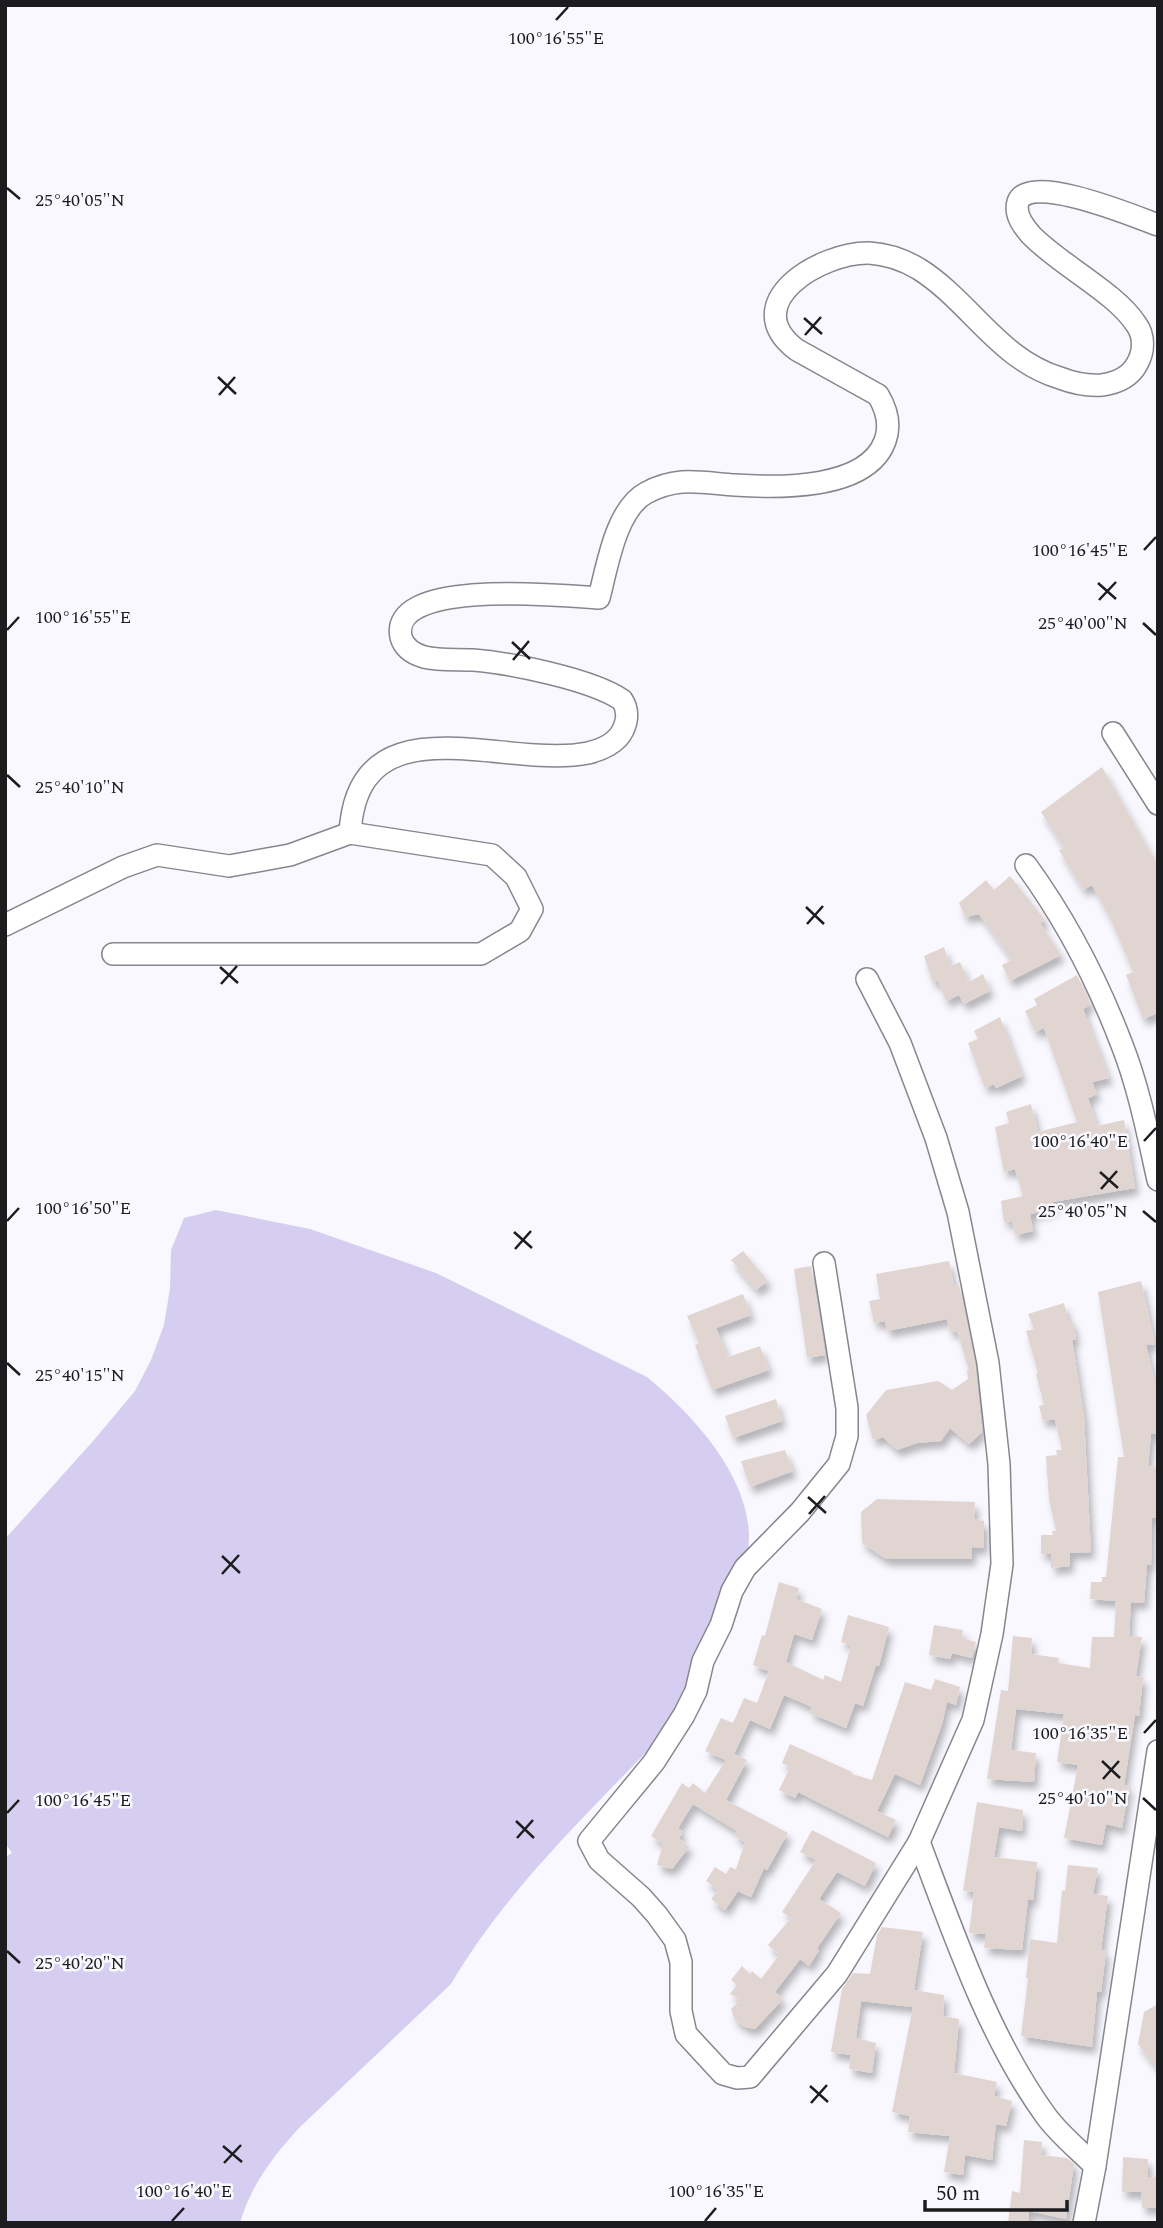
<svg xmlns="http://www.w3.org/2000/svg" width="1163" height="2228" viewBox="0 0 1163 2228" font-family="Spectral,serif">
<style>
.green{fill:#d6cef1}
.building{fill:#e1d5d2;filter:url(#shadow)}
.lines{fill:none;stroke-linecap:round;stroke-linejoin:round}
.street-casing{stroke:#87858e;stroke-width:24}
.street{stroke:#fff;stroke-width:21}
.ticks{fill:none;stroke:#1c1c1f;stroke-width:2.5}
.ticks-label{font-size:18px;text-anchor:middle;fill:#1c1c1f;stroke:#f9f8fe;stroke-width:5;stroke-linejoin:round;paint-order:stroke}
</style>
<defs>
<filter id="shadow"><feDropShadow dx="4" dy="7" stdDeviation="3.5" flood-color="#0004"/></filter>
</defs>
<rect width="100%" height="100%" fill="#f9f8fe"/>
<!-- green -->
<path class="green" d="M216 1210 310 1229 436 1273 647 1377C692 1414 746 1472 749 1533 750 1558 740 1582 731 1605 725 1622 720 1643 711 1659 694 1687 674 1711 659 1739 585 1816 505 1892 451 1984L299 2128C274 2155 250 2187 240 2223H5V1857L12 1853 5 1843V1539L94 1440 135 1391 151 1360 164 1325 170 1288 171 1250 184 1218Z"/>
<!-- building -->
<g class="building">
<polygon points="1102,767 1158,866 1158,1013 1143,1019 1126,975 1133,972 1111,920 1092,885 1083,890 1059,850 1064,848 1041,812"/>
<polygon points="1010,876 1045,920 1040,923 1061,955 1010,981 1002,965 1012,960 979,914 965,917 959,903 986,880 994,890"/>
<polygon points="944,947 950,966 960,962 969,982 983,974 990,991 964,1004 959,995 946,1001 938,980 933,983 924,956"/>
<polygon points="1077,975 1091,1005 1083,1009 1109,1078 1092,1082 1097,1094 1088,1098 1097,1126 1124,1120 1135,1188 1052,1202 1053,1209 1030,1214 1033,1231 1015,1235 1012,1221 1004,1222 1001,1201 1023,1196 1015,1169 1004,1172 995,1127 1009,1123 1006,1112 1031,1104 1038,1132 1077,1122 1044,1028 1035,1032 1025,1011 1037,1005 1034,999"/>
<polygon points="1000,1017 1022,1076 996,1088 994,1084 985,1088 968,1043 978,1039 974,1031"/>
<polygon points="743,1251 768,1281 756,1290 731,1260"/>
<polygon points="949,1261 954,1286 959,1285 975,1365 982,1432 969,1444 950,1428 941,1441 917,1443 897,1450 883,1437 873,1440 866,1415 886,1390 938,1381 952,1390 968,1379 967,1371 969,1371 957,1331 950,1332 947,1319 887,1331 885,1321 874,1323 869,1301 880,1299 876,1274"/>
<polygon points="811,1266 825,1355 807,1358 794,1269"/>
<polygon points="1141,1281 1155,1344 1146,1345 1158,1396 1158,1433 1151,1434 1148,1466 1158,1467 1158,1518 1152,1518 1151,1565 1147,1564 1144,1603 1131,1602 1129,1636 1142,1637 1136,1676 1143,1677 1139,1716 1135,1715 1124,1785 1129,1786 1122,1828 1106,1824 1102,1845 1064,1838 1078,1765 1057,1762 1064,1714 1016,1709 1011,1750 1036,1753 1034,1782 987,1779 1001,1690 1008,1691 1013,1636 1032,1638 1031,1654 1059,1658 1058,1663 1090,1668 1092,1637 1114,1637 1116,1601 1090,1599 1091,1582 1102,1582 1102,1577 1106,1577 1118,1457 1124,1457 1098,1292"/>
<polygon points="743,1294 751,1315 716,1328 728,1357 760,1346 769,1370 712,1390 695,1345 699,1343 687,1316"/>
<polygon points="1064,1303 1068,1320 1072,1320 1076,1339 1072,1340 1084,1417 1091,1552 1070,1553 1070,1566 1051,1568 1051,1554 1041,1554 1041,1535 1053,1535 1052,1531 1056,1531 1049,1500 1046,1456 1057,1455 1056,1450 1062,1450 1055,1419 1043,1421 1039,1406 1044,1405 1036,1374 1038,1373 1026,1331 1034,1329 1028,1314"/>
<polygon points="776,1399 782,1421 733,1438 725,1416"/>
<polygon points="785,1450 793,1471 750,1487 741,1461"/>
<polygon points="877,1499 975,1502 974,1519 984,1521 984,1548 972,1547 972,1559 886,1559 862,1543 861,1512"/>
<polygon points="779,1582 799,1588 796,1599 822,1609 812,1640 794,1634 786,1662 823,1680 825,1675 841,1682 851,1645 841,1642 848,1615 889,1627 879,1666 876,1665 863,1706 855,1703 846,1728 810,1713 812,1707 784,1695 770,1729 750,1720 734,1754 747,1760 726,1800 788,1833 767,1870 764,1868 751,1897 738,1891 725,1910 711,1899 718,1890 706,1881 715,1867 726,1874 730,1867 736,1869 745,1842 734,1836 737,1831 693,1804 678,1828 683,1832 679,1838 689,1847 672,1869 657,1865 663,1844 651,1836 682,1783 689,1788 693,1783 705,1793 726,1760 705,1751 721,1718 733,1723 744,1698 757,1703 769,1671 753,1665 762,1635 765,1636"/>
<polygon points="934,1625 963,1630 962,1638 976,1642 972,1658 952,1653 950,1659 929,1655"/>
<polygon points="935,1679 960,1687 956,1705 947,1702 942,1724 920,1785 895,1774 877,1811 896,1820 888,1837 798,1792 795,1798 779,1790 790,1767 782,1763 790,1744 852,1772 852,1774 872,1780 905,1682 931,1690"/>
<polygon points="977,1802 1023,1810 1022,1831 999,1827 994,1857 1037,1862 1033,1900 1028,1899 1022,1950 984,1948 986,1934 969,1933 974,1892 963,1891"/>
<polygon points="812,1830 876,1863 865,1886 837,1872 819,1899 841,1913 817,1948 819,1950 809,1966 800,1959 775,1992 783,1999 755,2029 745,2027 735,2020 731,2009 740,2000 730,1994 737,1985 731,1980 742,1966 750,1974 752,1971 761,1979 779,1955 768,1945 791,1918 782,1912 816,1860 800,1852"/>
<polygon points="1068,1865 1098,1868 1093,1894 1108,1896 1101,1950 1106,1951 1101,1992 1097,1992 1092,2047 1021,2036 1028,1978 1026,1978 1030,1939 1057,1943 1062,1890 1065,1891"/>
<polygon points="882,1927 923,1932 914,1990 944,1995 943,2016 959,2019 954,2073 997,2082 994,2096 1012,2101 1006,2126 996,2124 992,2160 965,2155 963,2175 944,2172 950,2136 908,2132 910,2116 892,2112 913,2007 861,2001 856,2038 876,2043 872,2073 849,2069 851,2055 831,2052 842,1989 853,1973 870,1974 877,1935"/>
<polygon points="1158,2004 1158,2070 1138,2044 1144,2012"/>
<polygon points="1024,2140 1042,2142 1041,2155 1067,2158 1074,2164 1066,2219 1029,2211 1028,2223 1008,2223 1012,2191 1020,2193"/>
<polygon points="1123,2157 1148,2159 1148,2177 1158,2177 1158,2208 1142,2208 1141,2192 1122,2192"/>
</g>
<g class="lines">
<!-- street casing -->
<g class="street-casing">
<g id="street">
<polyline points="1113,733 1158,804"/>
<path d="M350 833C358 697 505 770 588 753 601 750 617 743 623 730 628 720 628 709 622 700 591 679 510 663 473 660 457 659 440 661 424 657 414 654 404 648 401 637 388 577 568 596 599 598 607 567 616 509 646 493 657 487 670 483 682 482 700 481 718 484 735 485 778 488 867 490 885 441 891 425 887 410 878 395L797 350C735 303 821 252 869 253 886 254 904 260 919 269 971 302 998 359 1060 378 1073 383 1088 386 1102 385 1116 383 1130 377 1137 364 1144 352 1145 336 1136 324 1115 292 1060 265 1031 235 1024 227 1014 215 1018 202 1029 172 1136 217 1158 225"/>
<path d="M1026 865C1066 920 1098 982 1122 1045 1139 1088 1148 1135 1158 1180"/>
<polyline points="5,925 123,867 157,855 229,866 290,855 350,833 492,855 516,877 532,909 520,931 481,954 113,954"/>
<polyline points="824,1263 847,1408 847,1436 839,1464 800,1512 745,1568 732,1591 721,1625 703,1661 696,1691 684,1715 654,1762 589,1841 599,1860 641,1897 657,1915 675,1940 681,1962 681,2011 686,2034 723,2074 737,2078 750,2077 837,1974 919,1842 973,1720 992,1634 1002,1564 999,1464 988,1363 958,1212 936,1138 900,1043 867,979"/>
<path d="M919 1842C954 1934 988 2036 1046 2116 1059 2134 1079 2150 1095 2166"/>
<polyline points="1084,2223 1095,2166 1158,1751"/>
</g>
</g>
<!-- street -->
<use href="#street" class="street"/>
</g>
<!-- ticks -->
<path class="ticks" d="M556 20 568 7M7 188 20 199M804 318 822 334M805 335 821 317M218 377 236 394M219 395 235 377M1144 550 1156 537M1098 583 1116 599M1099 600 1116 582M1143 623 1156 635M7 630 19 617M512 642 530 659M513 660 529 641M7 775 20 787M806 907 824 924M807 924 823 906M220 967 238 983M221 984 237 966M1144 1141 1156 1128M1100 1172 1118 1188M1101 1189 1117 1171M1143 1211 1156 1222M7 1221 19 1208M514 1232 532 1248M515 1249 531 1231M7 1363 20 1375M808 1497 826 1513M809 1514 825 1496M222 1556 240 1573M222 1574 239 1555M1144 1733 1156 1720M1102 1761 1120 1778M1103 1779 1119 1761M1143 1798 1156 1810M7 1813 19 1800M516 1821 534 1838M517 1838 533 1820M7 1951 20 1963M810 2086 828 2102M811 2103 827 2085M223 2146 242 2162M224 2163 241 2145M172 2221 184 2208M705 2221 716 2208"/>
<g class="ticks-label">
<text x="556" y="44">100°16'55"E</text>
<text x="80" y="206">25°40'05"N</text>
<text x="1080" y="556">100°16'45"E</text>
<text x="83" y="623">100°16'55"E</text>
<text x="1083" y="629">25°40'00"N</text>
<text x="80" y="793">25°40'10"N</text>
<text x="1080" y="1147">100°16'40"E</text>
<text x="83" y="1214">100°16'50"E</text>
<text x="1083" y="1217">25°40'05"N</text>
<text x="80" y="1381">25°40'15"N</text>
<text x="1080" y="1739">100°16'35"E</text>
<text x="1083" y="1804">25°40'10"N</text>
<text x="83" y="1806">100°16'45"E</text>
<text x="80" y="1969">25°40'20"N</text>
<text x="184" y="2197">100°16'40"E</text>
<text x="716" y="2197">100°16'35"E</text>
</g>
<!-- border -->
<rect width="1163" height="2228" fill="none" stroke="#1c1c1f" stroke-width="14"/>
<!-- scale -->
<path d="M925 2200v10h142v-10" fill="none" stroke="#1c1c1f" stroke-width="3.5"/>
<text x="936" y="2200" font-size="21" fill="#1c1c1f" stroke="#f9f8fe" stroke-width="5" paint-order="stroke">50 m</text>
</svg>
